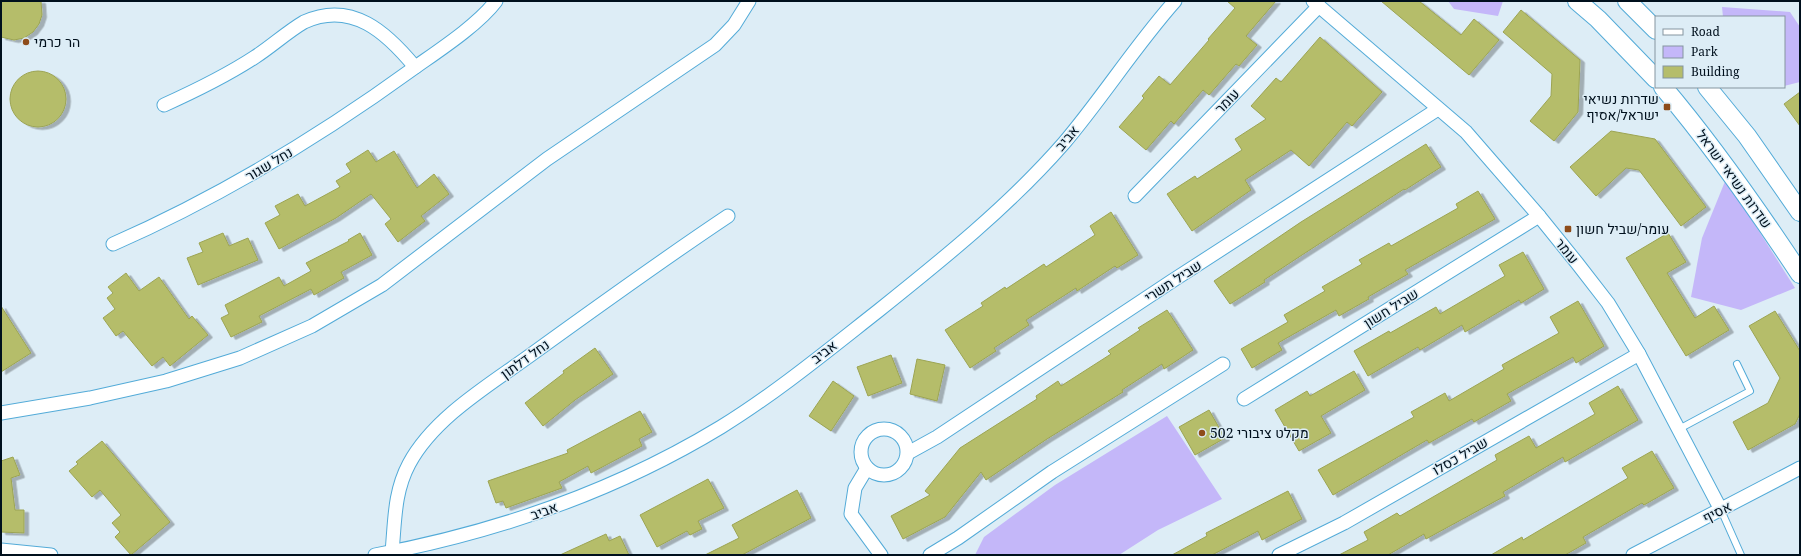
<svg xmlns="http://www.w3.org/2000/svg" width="1801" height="556" viewBox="0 0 1801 556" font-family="'Noto Serif',Heebo,serif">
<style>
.green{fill:#c4b7f9}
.building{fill:#b5bd6b;stroke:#9ca452;filter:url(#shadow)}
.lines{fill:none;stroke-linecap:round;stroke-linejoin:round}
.lane-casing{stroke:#53abd8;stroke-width:8}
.street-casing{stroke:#53abd8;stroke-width:15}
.secondary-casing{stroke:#53abd8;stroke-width:20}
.lane{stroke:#fff;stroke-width:6}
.street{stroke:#fff;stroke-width:13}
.secondary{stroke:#fff;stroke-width:18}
.poi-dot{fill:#8e4c1a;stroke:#ddedf6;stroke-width:1.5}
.labels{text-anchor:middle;stroke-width:3;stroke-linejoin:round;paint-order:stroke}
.poi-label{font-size:14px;fill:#00101d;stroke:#ddedf6;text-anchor:start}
.street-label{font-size:14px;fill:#00101d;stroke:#ddedf6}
</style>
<defs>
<filter id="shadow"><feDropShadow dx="4.5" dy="2.5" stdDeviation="0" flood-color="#0004"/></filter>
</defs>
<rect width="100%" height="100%" fill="#ddedf6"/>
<!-- green -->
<g class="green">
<polygon points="1448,1 1503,1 1498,16 1454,9"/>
<polygon points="1722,7 1790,12 1800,27 1800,82 1784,86 1784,17 1723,17"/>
<polygon points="1726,179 1795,288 1741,310 1691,297 1702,238"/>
<polygon points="1167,416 1222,499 1158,530 1119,555 975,555 984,537 1055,485"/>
</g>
<!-- building -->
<g class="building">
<polygon points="1,1 41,1 42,15 39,24 33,32 24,38 14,40 1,37"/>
<polygon points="1227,1 1276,1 1246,36 1257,45 1239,66 1236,64 1209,95 1203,90 1174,124 1171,121 1146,150 1119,127 1144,98 1142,96 1159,76 1170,85 1209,40 1208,39 1235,8"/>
<polygon points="1381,1 1419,1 1461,35 1474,19 1499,40 1469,75"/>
<polygon points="1521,10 1580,60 1578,112 1554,141 1530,121 1551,96 1552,74 1503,32"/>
<polygon points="1320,37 1382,92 1352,126 1347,122 1309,166 1291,150 1245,180 1251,190 1192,231 1167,194 1195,176 1197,179 1242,150 1235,139 1266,119 1251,106 1276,78 1281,82"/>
<circle cx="38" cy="99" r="28"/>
<polygon points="1800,92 1800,126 1784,104"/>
<polygon points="1611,131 1655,139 1706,207 1681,226 1639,170 1626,168 1596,196 1570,167"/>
<polygon points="1426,144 1441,167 1405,190 1404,189 1302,255 1264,280 1265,282 1230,304 1214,281 1301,222"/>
<polygon points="368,150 376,162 394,151 417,188 434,174 449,194 421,216 425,221 398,242 385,224 391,219 371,194 336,218 279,249 265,223 280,215 275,206 298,194 305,206 340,187 336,181 351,172 346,164"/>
<polygon points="1478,191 1495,219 1405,270 1408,274 1368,297 1369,299 1339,316 1336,310 1278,343 1282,350 1252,368 1241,349 1288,322 1284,315 1325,291 1322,287 1362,264 1359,260 1389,243 1391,246 1458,208 1456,204"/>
<polygon points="1111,212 1138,255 1117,268 1115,266 1077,291 1076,288 1026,320 1029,325 994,348 996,351 970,368 945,330 983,306 981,303 1005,287 1006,289 1044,264 1046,267 1095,235 1090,226"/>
<polygon points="223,233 229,246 248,238 258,260 198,285 187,258 203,252 199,243"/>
<polygon points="360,233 372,255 341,272 344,278 314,295 311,289 259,316 262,322 231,337 221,318 229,314 225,305 279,277 284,286 311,271 306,263 349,241 348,240"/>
<polygon points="1668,233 1686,262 1667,273 1695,318 1714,306 1729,330 1686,356 1626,258"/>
<polygon points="1523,252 1544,289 1521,303 1519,300 1465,332 1462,325 1420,350 1418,347 1368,376 1354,351 1389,331 1390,333 1436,307 1440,314 1505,276 1499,265"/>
<polygon points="126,273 139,291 159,277 189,319 192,316 208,335 170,366 163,357 152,366 123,331 116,336 103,318 115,309 107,298 113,293 108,287"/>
<polygon points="1578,301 1604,346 1576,363 1573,357 1507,394 1511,401 1474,422 1472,419 1429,443 1427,440 1333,495 1318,470 1414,417 1411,412 1445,393 1449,401 1504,369 1502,365 1559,333 1550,317"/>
<polygon points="1,306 31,353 1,372"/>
<polygon points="1167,310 1193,350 1164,369 1162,364 1122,390 1123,392 1047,439 986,480 981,472 945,517 903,539 891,516 930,495 925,491 960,448 1037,399 1036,396 1058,381 1061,386 1111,354 1108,351 1140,330 1138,328"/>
<polygon points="1775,311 1800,351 1800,414 1795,424 1748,450 1733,422 1768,403 1780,378 1749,326"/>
<polygon points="595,348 613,374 575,400 543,426 525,403 564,373 563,371"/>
<polygon points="891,355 902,383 868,396 857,367"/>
<polygon points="917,359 945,365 937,401 910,394"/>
<polygon points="1354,371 1365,390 1321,416 1331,433 1299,451 1275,410 1307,391 1310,396"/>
<polygon points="833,381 854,396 831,431 809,416"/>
<polygon points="1618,386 1638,420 1565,462 1563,457 1503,492 1505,496 1426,539 1424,534 1388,555 1339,555 1368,540 1364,532 1397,513 1400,516 1497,460 1495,455 1529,436 1536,448 1595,414 1589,403"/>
<polygon points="1209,410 1225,438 1195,455 1179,427"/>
<polygon points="640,411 652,432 639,439 642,446 591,473 588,466 559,482 562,488 506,508 503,501 496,503 488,481 568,453 567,450"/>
<polygon points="102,441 170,522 131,555 115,537 120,532 112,523 121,515 100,490 92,497 69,471 78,464 76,462"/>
<polygon points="1652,451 1674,488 1644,505 1642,503 1583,537 1586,543 1565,555 1491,555 1522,537 1523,540 1628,478 1622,468"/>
<polygon points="13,457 20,475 11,478 15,510 24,510 24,533 1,532 1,461"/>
<polygon points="708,479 724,508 698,521 702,529 690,535 687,531 657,547 640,515"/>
<polygon points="797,490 811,518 742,555 705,555 739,538 732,525"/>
<polygon points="1288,491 1302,519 1262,540 1258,531 1212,555 1172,555 1207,536 1206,533"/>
<polygon points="606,534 609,541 620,536 629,555 560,555"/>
</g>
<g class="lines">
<!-- lane casing -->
<g class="lane-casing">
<g id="lane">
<polyline points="1679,429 1750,391 1737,364"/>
<polyline points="1721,510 1741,555"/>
</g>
</g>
<!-- street casing -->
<g class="street-casing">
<g id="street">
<polyline points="1313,1 1466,132 1539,216 1577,263 1608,303 1639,354 1721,510"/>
<path d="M164 105C195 91 226 76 255 57 272 46 287 32 304 22 352 0 387 33 415 67"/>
<polyline points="1135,196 1319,6"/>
<path d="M113 244C220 197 319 137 414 68 438 51 478 25 496 1"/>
<polyline points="1244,399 1539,216"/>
<polyline points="1,413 90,398 166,381 240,358 312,326 382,285 547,159 715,45 734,25 749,1"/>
<circle cx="884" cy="452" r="23"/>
<polyline points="908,453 937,437 1172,281 1438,109"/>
<polyline points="867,468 855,488 851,514 881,555"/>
<polyline points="1,550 51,555"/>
<path d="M392 552C395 521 394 492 409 464 434 417 491 384 532 354 597 307 662 260 728 216"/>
<path d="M375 555C497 532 614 492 721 427 776 393 827 351 878 311 943 259 1009 206 1064 143 1103 97 1135 46 1175 1"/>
<polyline points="930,555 958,538 1052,472 1223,364"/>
<polyline points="1279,555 1344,523 1639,354"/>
<polyline points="1633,555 1800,468"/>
</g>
</g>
<!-- secondary casing -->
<g class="secondary-casing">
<g id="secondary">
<polyline points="1577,1 1598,19 1656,79"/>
<polyline points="1627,1 1656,30"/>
<path d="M1663 87C1713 146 1757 209 1800 274"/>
<polyline points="1707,87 1747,136 1800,212"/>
</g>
</g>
<!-- lane -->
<use href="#lane" class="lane"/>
<!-- street -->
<use href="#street" class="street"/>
<!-- secondary -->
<use href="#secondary" class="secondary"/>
</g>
<!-- markers -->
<g class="poi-dot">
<circle cx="26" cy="42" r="4"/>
<rect x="1663" y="103" width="8" height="8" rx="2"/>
<rect x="1564" y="225" width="8" height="8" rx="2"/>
<circle cx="1202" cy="433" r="4"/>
</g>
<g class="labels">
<!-- poi labels -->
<g class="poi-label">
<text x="34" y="47">הר כרמי</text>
<text x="1659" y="104" text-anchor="end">שדרות נשיאי<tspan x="1659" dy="16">ישראל/אסיף</tspan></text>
<text x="1576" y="234">עומר/שביל חשון</text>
<text x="1210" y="438">מקלט ציבורי 502</text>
</g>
<!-- street labels -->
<g class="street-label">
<text transform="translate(1227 101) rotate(-46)" y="5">עומר</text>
<text transform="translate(1067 138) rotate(-50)" y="5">אביב</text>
<text transform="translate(269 164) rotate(-31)" y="5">נחל שגור</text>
<text transform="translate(1734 179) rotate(54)" y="5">שדרות נשיאי ישראל</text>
<text transform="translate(1567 251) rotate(51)" y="5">עומר</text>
<text transform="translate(1173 281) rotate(-33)" y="5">שביל תשרי</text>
<text transform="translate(1391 308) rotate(-32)" y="5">שביל חשון</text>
<text transform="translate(824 352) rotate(-37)" y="5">אביב</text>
<text transform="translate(525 359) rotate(-36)" y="5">נחל דלתון</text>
<text transform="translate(1460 456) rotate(-30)" y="5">שביל כסלו</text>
<text transform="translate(544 511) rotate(-19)" y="5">אביב</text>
<text transform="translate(1717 512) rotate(-27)" y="5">אסיף</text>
</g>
</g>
<!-- border -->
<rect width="1801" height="556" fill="none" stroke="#00101d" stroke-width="4"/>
<!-- legend -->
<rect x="1655" y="16" width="130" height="72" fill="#ddedf6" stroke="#85959f"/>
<rect x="1663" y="29" width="20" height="6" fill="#ffffff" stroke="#85959f"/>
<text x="1691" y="36" font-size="12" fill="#00101d">Road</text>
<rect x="1663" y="46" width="20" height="12" fill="#c4b7f9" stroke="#85959f"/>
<text x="1691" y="56" font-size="12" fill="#00101d">Park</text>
<rect x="1663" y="66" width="20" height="12" fill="#b5bd6b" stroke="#85959f"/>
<text x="1691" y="76" font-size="12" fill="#00101d">Building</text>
</svg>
